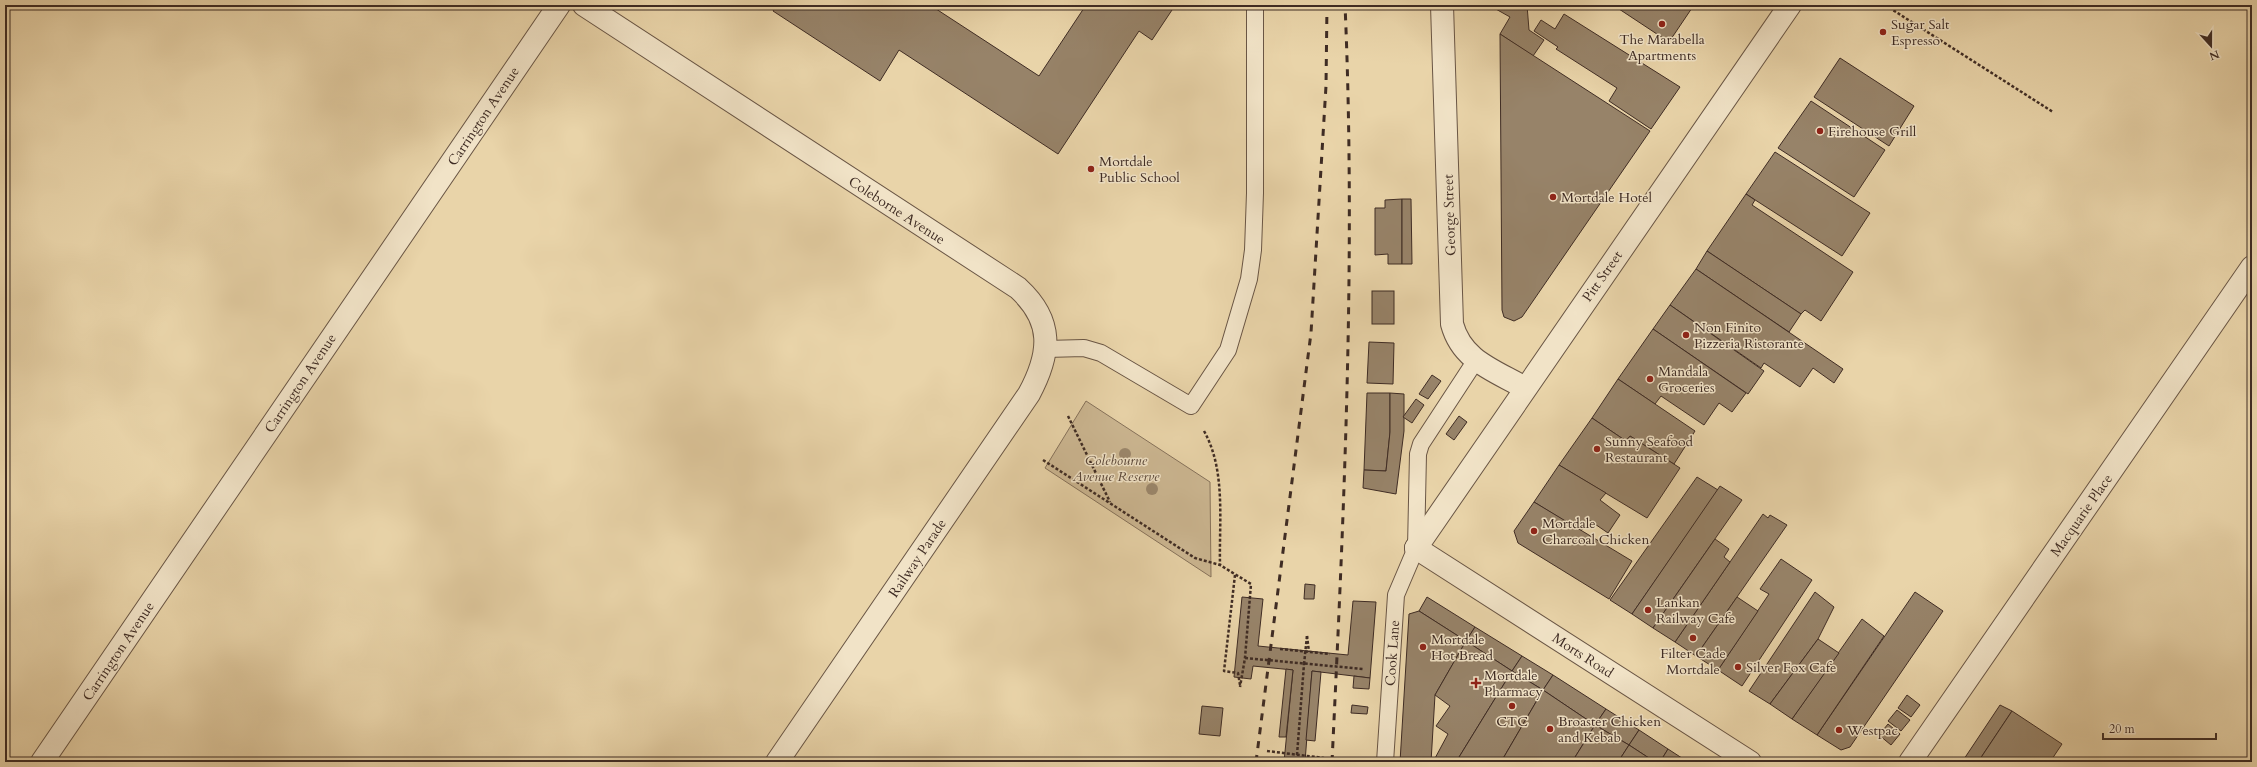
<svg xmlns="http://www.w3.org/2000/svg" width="2257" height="767" viewBox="0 0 2257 767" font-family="Cardo,serif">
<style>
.green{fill:#ccb792;stroke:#86725b}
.building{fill:#978369;stroke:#3f2c24}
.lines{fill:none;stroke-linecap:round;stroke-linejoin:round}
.service-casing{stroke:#6a5645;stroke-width:18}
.minor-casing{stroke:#6a5645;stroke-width:24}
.tertiary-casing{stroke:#6a5645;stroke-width:24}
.path{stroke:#3f2c24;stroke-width:2.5;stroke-dasharray:3 2;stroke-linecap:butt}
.service{stroke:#f1e3c7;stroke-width:16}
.minor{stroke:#f1e3c7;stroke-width:22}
.tertiary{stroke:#f1e3c7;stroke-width:22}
.rail{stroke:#3f2c24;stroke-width:3;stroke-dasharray:7 7;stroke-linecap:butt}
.path-bridge{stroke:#3f2c24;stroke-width:2.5;stroke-dasharray:3 2;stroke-linecap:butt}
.tree{fill:#9b876c}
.poi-dot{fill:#8f2418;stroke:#f1e3c7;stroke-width:1.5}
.labels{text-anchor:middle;stroke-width:3;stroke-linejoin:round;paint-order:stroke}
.poi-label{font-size:14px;fill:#3f2c24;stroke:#f1e3c7;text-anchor:start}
.street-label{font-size:14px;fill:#3f2c24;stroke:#f1e3c7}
.park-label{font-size:14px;font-style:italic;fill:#5b483a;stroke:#f1e3c7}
</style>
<rect width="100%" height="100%" fill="#e9d4a9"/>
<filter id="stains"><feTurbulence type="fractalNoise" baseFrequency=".005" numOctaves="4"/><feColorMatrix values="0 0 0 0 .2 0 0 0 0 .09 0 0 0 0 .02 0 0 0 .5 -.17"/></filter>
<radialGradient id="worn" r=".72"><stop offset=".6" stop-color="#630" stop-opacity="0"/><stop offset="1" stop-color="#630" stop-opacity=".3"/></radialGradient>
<!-- green -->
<polygon class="green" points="1086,401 1210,482 1211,577 1045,468"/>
<!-- building -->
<g class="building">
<polygon points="777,5 930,5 1039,76 1086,5 1174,7 1152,40 1139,31 1058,154 899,50 880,81 773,11"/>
<polygon points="1494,5 1527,5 1529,30 1544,40 1533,56 1500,34 1510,17 1494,8"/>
<polygon points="1618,5 1694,5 1669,42 1616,7"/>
<polygon points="1564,14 1680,87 1651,129 1609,101 1617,88 1556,49 1558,47 1534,31 1541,20 1555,29"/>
<polygon points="1500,34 1650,131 1522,317 1514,321 1504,317 1502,310"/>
<polygon points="1840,58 1914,106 1889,146 1814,97"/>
<polygon points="1811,101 1885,150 1854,197 1778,148"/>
<polygon points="1775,152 1870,213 1842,256 1746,194"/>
<polygon points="1746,194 1755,200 1752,205 1853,272 1821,321 1805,310 1801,314 1707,251"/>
<polygon points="1402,199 1402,264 1388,264 1388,254 1375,255 1375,208 1385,208 1385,200"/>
<polygon points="1402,199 1411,199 1412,264 1402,264"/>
<polygon points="1707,251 1801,314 1789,332 1696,269"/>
<polygon points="1696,269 1843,369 1834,383 1813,368 1800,387 1764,363 1761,368 1670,305"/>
<rect x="1372" y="291" width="22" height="33"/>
<polygon points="1670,305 1764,371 1748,394 1653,329"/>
<polygon points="1653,329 1746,393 1732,412 1719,403 1704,425 1661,396 1655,404 1618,379"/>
<polygon points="1369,342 1394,343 1393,384 1367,383"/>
<polygon points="1432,375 1441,381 1428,399 1419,394"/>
<polygon points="1618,379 1695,431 1674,464 1630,436 1626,441 1592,418"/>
<polygon points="1367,393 1390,393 1390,432 1386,471 1364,470"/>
<polygon points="1390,393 1404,394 1404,431 1396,494 1363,488 1364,470 1386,471 1390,432"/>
<polygon points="1416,399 1424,405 1412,423 1403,417"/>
<polygon points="1459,416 1467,422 1454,440 1446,434"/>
<polygon points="1592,418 1626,441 1630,436 1680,468 1647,518 1559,465"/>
<polygon points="1559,465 1606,493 1600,500 1620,515 1608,533 1589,520 1581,531 1534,502"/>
<polygon points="1697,477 1718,490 1632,614 1610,600"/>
<polygon points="1720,486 1742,500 1653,628 1632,614"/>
<polygon points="1534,502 1632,561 1609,599 1518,543 1514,531"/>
<polygon points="1763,514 1768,518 1770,515 1787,525 1696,656 1675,642"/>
<polygon points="1715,539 1729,549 1724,557 1730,562 1675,642 1653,628"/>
<polygon points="1781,559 1812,580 1742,686 1718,670 1769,594 1760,589"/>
<polygon points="1305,584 1315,585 1314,599 1304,599"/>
<polygon points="1815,592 1834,607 1818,639 1770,704 1749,691"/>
<polygon points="1915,592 1943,611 1850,747 1841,750 1817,735"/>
<polygon points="1242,597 1263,599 1258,646 1348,655 1353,601 1376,602 1370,678 1312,671 1305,762 1284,762 1293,670 1253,666 1251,679 1234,677"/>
<polygon points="1427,597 1475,627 1466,641 1419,611"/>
<polygon points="1737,597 1758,611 1718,670 1696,656"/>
<polygon points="1419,611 1466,641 1435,695 1431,762 1400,762 1409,614"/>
<polygon points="1862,619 1884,636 1817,735 1792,719"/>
<polygon points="1475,627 1522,656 1512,671 1466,641"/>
<polygon points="1818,639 1839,653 1792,719 1770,704"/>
<polygon points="1466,641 1512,671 1456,762 1433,762 1448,734 1436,726 1450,706 1435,695"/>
<polygon points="1522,656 1553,675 1543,690 1512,671"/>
<polygon points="1286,669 1293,670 1286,737 1279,737"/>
<polygon points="1312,671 1321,672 1315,741 1306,740"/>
<polygon points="1512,671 1543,690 1501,762 1456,762"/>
<polygon points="1553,675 1606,709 1595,725 1543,690"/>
<polygon points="1354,676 1370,678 1369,689 1353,688"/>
<polygon points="1543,690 1595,725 1572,762 1501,762"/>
<polygon points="1907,695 1920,705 1911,717 1898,708"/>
<polygon points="1352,705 1368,707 1367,714 1351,713"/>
<polygon points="2000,705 2012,711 1978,762 1962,762"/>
<polygon points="1202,706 1223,708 1220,736 1199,734"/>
<polygon points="1606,709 1639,730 1629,745 1595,725"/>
<polygon points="1897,710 1910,720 1901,731 1888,721"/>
<polygon points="2012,711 2062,744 2050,762 1978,762"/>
<polygon points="1888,724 1900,734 1891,745 1879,735"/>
<polygon points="1595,725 1629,745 1618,762 1572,762"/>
<polygon points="1639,730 1668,749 1660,762 1655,762 1629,745"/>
<polygon points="1629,745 1655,762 1618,762"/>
<polygon points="1668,749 1688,762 1660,762"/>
</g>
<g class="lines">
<!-- service casing -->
<g class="service-casing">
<g id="service">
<polyline points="1046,349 1084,348 1101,353 1191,406 1228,350 1249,279 1253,250 1255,193 1255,5"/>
<polyline points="1385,762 1396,595 1416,548 1418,454 1421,444 1476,360"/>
</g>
</g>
<!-- minor casing -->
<g class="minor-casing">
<g id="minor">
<path d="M584 5 1018 288C1054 321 1051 353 1029 394L777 762"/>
<path d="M1442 5 1452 324C1462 361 1494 370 1525 388"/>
<polyline points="1416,548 1790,5"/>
<polyline points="42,762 559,5"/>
<polyline points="1910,762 2252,267"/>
</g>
</g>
<!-- tertiary casing -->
<g class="tertiary-casing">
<polyline id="tertiary" points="1416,548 1750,762"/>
</g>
<!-- path -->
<g class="path">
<polyline points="1885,5 2053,112"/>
<polyline points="1068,416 1110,502"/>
<path d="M1204 431C1226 470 1219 521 1220 565"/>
<polyline points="1043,460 1195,558 1220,565 1251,584 1245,658 1240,687"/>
<polyline points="1235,575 1224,671 1238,673 1240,685"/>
<polyline points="1307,636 1309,652"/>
<polyline points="1280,649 1330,654"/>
<polyline points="1267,751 1324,758"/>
<polyline points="1297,755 1304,664"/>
</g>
<!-- service -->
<use href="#service" class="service"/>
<!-- minor -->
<use href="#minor" class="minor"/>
<!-- tertiary -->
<use href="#tertiary" class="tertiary"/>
<!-- rail -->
<g class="rail">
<polyline points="1256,762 1311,333 1326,86 1327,5"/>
<path d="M1332 762C1344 512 1356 256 1345 5"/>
</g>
<!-- path-bridge -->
<g class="path-bridge">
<polyline points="1245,658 1363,669"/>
<polyline points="1304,664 1307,636"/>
</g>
</g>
<!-- trees -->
<g class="tree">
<circle cx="1125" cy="454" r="6"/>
<circle cx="1152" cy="489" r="6"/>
</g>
<!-- markers -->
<g class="poi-dot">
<circle cx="1662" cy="24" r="4"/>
<circle cx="1883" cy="32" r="4"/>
<circle cx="1820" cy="131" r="4"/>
<circle cx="1091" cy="169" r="4"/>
<circle cx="1553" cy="197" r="4"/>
<circle cx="1686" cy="335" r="4"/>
<circle cx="1650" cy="379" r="4"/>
<circle cx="1597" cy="449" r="4"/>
<circle cx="1534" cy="531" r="4"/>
<circle cx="1648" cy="610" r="4"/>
<circle cx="1693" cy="638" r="4"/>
<circle cx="1423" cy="647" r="4"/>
<circle cx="1738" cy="667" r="4"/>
<path d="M1474 677h4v4h4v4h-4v4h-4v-4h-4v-4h4z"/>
<circle cx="1512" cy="706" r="4"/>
<circle cx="1550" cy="729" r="4"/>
<circle cx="1839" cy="730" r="4"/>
</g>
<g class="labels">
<!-- poi labels -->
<g class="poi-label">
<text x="1891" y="29">Sugar Salt<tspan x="1891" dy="16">Espresso</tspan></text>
<text x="1662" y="44" text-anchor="middle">The Marabella<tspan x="1662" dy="16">Apartments</tspan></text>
<text x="1828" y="136">Firehouse Grill</text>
<text x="1099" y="166">Mortdale<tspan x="1099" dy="16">Public School</tspan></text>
<text x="1561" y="202">Mortdale Hotel</text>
<text x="1694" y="332">Non Finito<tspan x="1694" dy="16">Pizzeria Ristorante</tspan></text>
<text x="1658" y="376">Mandala<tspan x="1658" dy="16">Groceries</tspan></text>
<text x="1605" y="446">Sunny Seafood<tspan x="1605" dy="16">Restaurant</tspan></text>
<text x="1542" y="528">Mortdale<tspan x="1542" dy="16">Charcoal Chicken</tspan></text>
<text x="1656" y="607">Lankan<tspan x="1656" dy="16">Railway Cafe</tspan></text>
<text x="1431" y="644">Mortdale<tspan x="1431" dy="16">Hot Bread</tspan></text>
<text x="1693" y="658" text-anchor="middle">Filter Cade<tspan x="1693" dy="16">Mortdale</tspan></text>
<text x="1746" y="672">Silver Fox Cafe</text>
<text x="1484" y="680">Mortdale<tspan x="1484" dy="16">Pharmacy</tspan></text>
<text x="1512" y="726" text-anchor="middle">CTC</text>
<text x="1558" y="726">Broaster Chicken<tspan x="1558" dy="16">and Kebab</tspan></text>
<text x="1847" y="735">Westpac</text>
</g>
<!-- street labels -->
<g class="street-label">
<text transform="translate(483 116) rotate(-56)" y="5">Carrington Avenue</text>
<text transform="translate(897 210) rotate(33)" y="5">Coleborne Avenue</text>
<text transform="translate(1449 215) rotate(-92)" y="5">George Street</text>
<text transform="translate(1602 276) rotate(-55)" y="5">Pitt Street</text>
<text transform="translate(300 383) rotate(-56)" y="5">Carrington Avenue</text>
<text transform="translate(2081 515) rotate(-55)" y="5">Macquarie Place</text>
<text transform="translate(917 558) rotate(-56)" y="5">Railway Parade</text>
<text transform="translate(118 651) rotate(-56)" y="5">Carrington Avenue</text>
<text transform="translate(1392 653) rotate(-86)" y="5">Cook Lane</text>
<text transform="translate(1583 655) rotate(33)" y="5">Morts Road</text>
</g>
<!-- park labels -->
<g class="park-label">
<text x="1116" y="465">Colebourne<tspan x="1116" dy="16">Avenue Reserve</tspan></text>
</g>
</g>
<!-- margin -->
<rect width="2257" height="767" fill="none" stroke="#e9d4a9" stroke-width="20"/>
<rect x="6" y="6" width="2245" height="755" fill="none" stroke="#3f2c24" stroke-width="2"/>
<rect x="10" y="10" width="2237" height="747" fill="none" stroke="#3f2c24"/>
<!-- north arrow -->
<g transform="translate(2211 46) rotate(159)" stroke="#f1e3c7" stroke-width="3" paint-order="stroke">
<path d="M0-3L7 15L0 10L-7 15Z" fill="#3f2c24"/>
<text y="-6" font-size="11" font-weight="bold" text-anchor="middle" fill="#3f2c24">N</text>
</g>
<!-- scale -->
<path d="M2103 733v6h113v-6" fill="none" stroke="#3f2c24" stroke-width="2"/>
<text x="2109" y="733" font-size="12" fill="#3f2c24" stroke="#f1e3c7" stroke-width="3" paint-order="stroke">20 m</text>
<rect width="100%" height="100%" filter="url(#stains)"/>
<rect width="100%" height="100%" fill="url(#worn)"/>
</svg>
